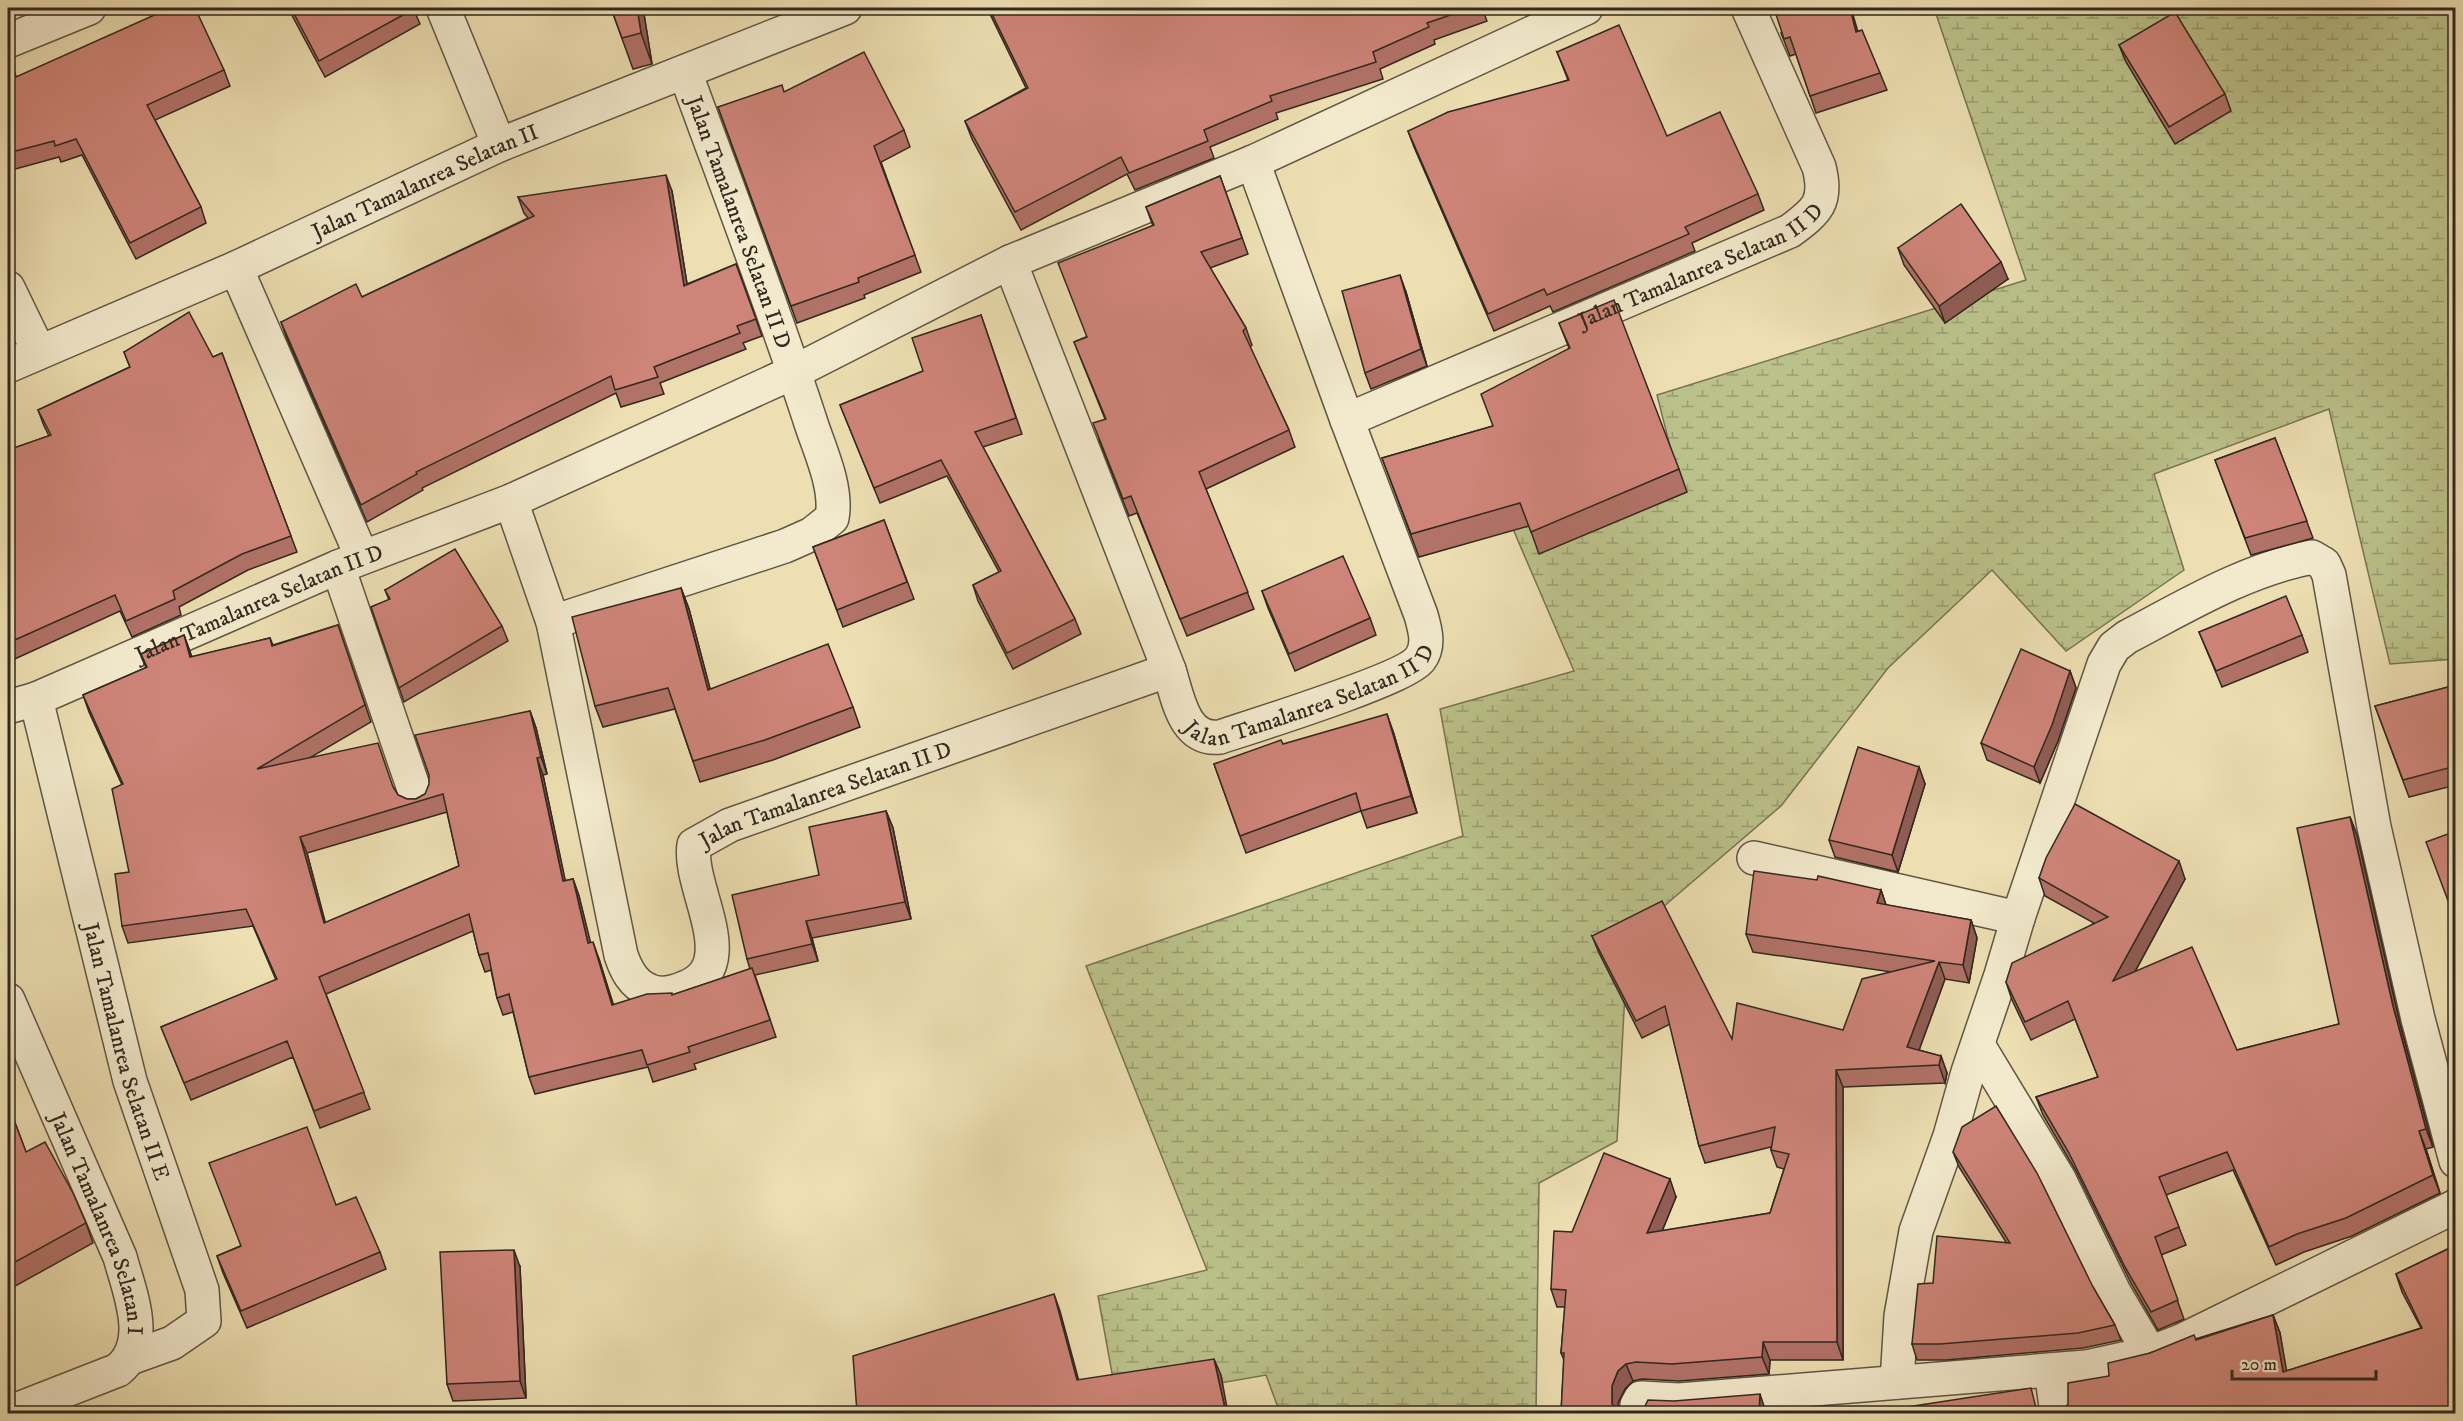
<svg xmlns="http://www.w3.org/2000/svg" width="2463" height="1421" viewBox="0 0 2463 1421" font-family="'IM FELL DW Pica',serif">
<style>
.wetland{fill:url(#wetland-marsh);stroke:#767454;stroke-width:1.5}
.lines{fill:none;stroke-linecap:round;stroke-linejoin:round}
.minor-casing{stroke:#605644;stroke-width:36}
.minor{stroke:#f3eacd;stroke-width:33}
.wall{fill:#b17267;stroke:#31281f;stroke-width:1.5;fill-rule:evenodd}
.shaded-wall{fill:#905c54;stroke:#31281f;stroke-width:1.5}
.building{fill:#ce8478;stroke:#31281f;stroke-width:1.5;fill-rule:evenodd}
.labels{text-anchor:middle;stroke-width:4.5;stroke-linejoin:round;paint-order:stroke}
.street-label{font-size:22px;fill:#31281f;stroke:#f3eacd}
</style>
<defs>
<pattern id="wetland-marsh" width="20" height="14" patternUnits="userSpaceOnUse" patternTransform="scale(1.5)"><rect width="20" height="14" fill="#bbc18a"/><path d="M1 5h8M5 5V1M11 12h8M15 12V8" fill="none" stroke="#999d70"/></pattern>
</defs>
<rect width="100%" height="100%" fill="#eddfb2"/>
<filter id="stains"><feTurbulence type="fractalNoise" baseFrequency=".00333" numOctaves="4"/><feColorMatrix values="0 0 0 0 .2 0 0 0 0 .09 0 0 0 0 .02 0 0 0 .5 -.17"/></filter>
<radialGradient id="worn" r=".72"><stop offset=".6" stop-color="#630" stop-opacity="0"/><stop offset="1" stop-color="#630" stop-opacity=".3"/></radialGradient>
<!-- wetland -->
<polygon class="wetland" points="1934,8 2455,8 2455,659 2390,664 2329,409 2154,474 2184,570 2066,651 1992,570 1888,668 1781,806 1628,937 1617,1141 1539,1183 1536,1413 1280,1413 1266,1375 1117,1401 1098,1296 1207,1270 1086,966 1463,836 1440,709 1574,671 1513,529 1678,478 1657,395 2026,280"/>
<g class="lines">
<!-- minor casing -->
<g class="minor-casing">
<g id="minor">
<polyline points="443,8 499,145"/>
<polyline points="8,41 89,8"/>
<path id="s1" d="M1010 262 1169 670C1178 697 1183 741 1220 737 1253 726 1405 679 1420 659 1430 646 1425 629 1421 615L1347 420 1253 162"/>
<polyline points="236,268 362,557"/>
<polyline points="8,288 39,352"/>
<path id="s2" d="M8 366 236 268 499 145 845 8"/>
<path id="s3" d="M1347 420 1790 231C1817 211 1828 202 1819 167L1748 8"/>
<path id="s4" d="M511 501 553 622 621 955C626 970 633 984 648 990 660 996 672 993 684 988 745 966 687 888 694 845L730 825 1169 670"/>
<polyline points="338,567 417,798"/>
<path d="M553 622 785 546 812 534 832 518C838 486 818 447 809 417 771 301 727 187 685 72"/>
<path id="s5" d="M36 699 130 1081 202 1290 204 1321 172 1343 130 1358"/>
<path id="s6" d="M8 707 36 699 338 567 511 501 794 372 1010 262 1253 162 1586 8"/>
<polyline points="1754,858 2018,918"/>
<path id="s7" d="M8 1000 120 1257C129 1291 152 1343 118 1370L8 1413"/>
<polyline points="1978,1045 2059,1179 2115,1294 2150,1353"/>
<polyline points="2051,1370 2057,1414"/>
<path d="M1897 1382 1901 1316 1916 1231 1950 1136 1968 1072 2001 975 2018 918 2104 664 2114 647 2127 637C2186 606 2245 570 2312 557L2324 564 2329 575 2374 827 2418 1019 2456 1161"/>
<polyline points="1636,1414 1637,1405 1641,1398 1679,1400 2086,1367 2150,1353 2181,1341 2456,1206"/>
</g>
</g>
<!-- minor -->
<use href="#minor" class="minor"/>
</g>
<!-- wall -->
<g class="wall">
<polygon points="207,8 215,8 209,11"/>
<polygon points="288,8 413,8 420,24 325,77"/>
<polygon points="611,8 643,8 652,64 633,69"/>
<polygon points="987,8 1306,8 1307,11 1315,8 1482,8 1487,21 1434,40 1435,44 1380,69 1383,79 1276,113 1278,119 1210,147 1214,158 1135,190 1127,174 1021,230 972,139 965,121 1026,88"/>
<polygon points="1858,31 1880,73 1887,90 1816,113 1796,54 1790,56 1781,33"/>
<polygon points="2119,45 2225,94 2231,111 2175,144 2126,62"/>
<polygon points="1557,52 1667,136 1758,194 1764,210 1692,243 1695,251 1553,312 1550,306 1494,331 1414,147 1408,131 1568,80"/>
<polygon points="14,70 16,77 224,70 230,86 155,120 201,207 206,223 136,259 82,155 61,162 59,157 8,171 8,72"/>
<polygon points="784,92 904,130 910,147 881,162 921,272 864,295 865,298 797,323 718,107"/>
<polygon points="1220,176 1248,254 1210,268 1246,328 1252,345 1250,347 1289,430 1295,447 1206,489 1254,609 1187,636 1137,513 1129,516 1099,440 1105,419 1074,342 1086,337 1153,226 1146,207"/>
<polygon points="672,191 687,284 736,264 762,336 743,343 746,349 660,383 664,394 621,407 616,393 422,488 423,490 367,522 287,339 281,322 362,297 528,218 524,213 518,197"/>
<polygon points="1898,248 2008,279 1945,323 1904,265"/>
<polygon points="1406,292 1427,366 1371,389 1365,373"/>
<polygon points="981,315 1022,434 983,447 1075,619 1081,634 1013,669 978,601 973,585 999,572 947,476 880,503 840,405 923,371"/>
<polygon points="1559,323 1679,469 1687,492 1539,554 1529,526 1419,557 1382,458 1493,426 1569,348"/>
<polygon points="124,352 213,357 222,353 297,552 248,570 179,607 181,615 132,637 120,611 8,662 8,450 49,436 44,426 38,410 130,367"/>
<polygon points="2275,438 2313,538 2251,555 2215,460"/>
<polygon points="884,520 914,599 843,627 813,547"/>
<polygon points="681,588 689,609 710,689 853,707 860,727 773,760 700,782 675,709 603,727 595,706"/>
<polygon points="385,590 502,626 508,641 404,702 371,607 389,600"/>
<polygon points="1262,591 1370,618 1376,635 1295,671 1268,608"/>
<path d="M338 625 371 722 311 757 394 788 398 795 407 799H416L425 794 530 711 536 728 547 774 543 775 565 881 573 879 579 896 590 943 599 959 613 1005 672 995 750 969 747 959 819 875 886 811 893 828 911 919 812 938 818 961 755 975 776 1037 694 1064 696 1069 653 1082 648 1067 535 1094 529 1077 513 1012 503 1015 497 998 491 970 485 972 479 955 473 931 326 994 370 1109 320 1128 293 1057 191 1100 161 1027 276 980 253 926 128 943 122 926 129 872 122 785 89 712 83 695 146 668 141 654 184 635 192 657 270 638 273 645ZM447 812 459 866 325 923 307 853Z"/>
<polygon points="2199,632 2302,635 2308,652 2222,687"/>
<polygon points="2070,671 2076,688 2058,741 2040,783 1987,760 1981,743"/>
<polygon points="2456,685 2456,785 2409,797 2375,706"/>
<polygon points="1393,731 1417,813 1367,828 1361,811 1246,853 1214,764 1283,744"/>
<polygon points="1919,767 1925,784 1898,872 1835,857 1829,840"/>
<polygon points="2350,817 2357,835 2400,1024 2433,1147 2426,1149 2440,1193 2352,1236 2304,1252 2276,1265 2233,1170 2166,1195 2186,1245 2161,1255 2184,1319 2158,1330 2132,1285 2076,1171 2043,1115 2036,1097 2098,1077 2075,1019 2031,1040 2012,1000 2006,982 2094,923 2045,896 2039,878 2185,879 2135,972 2237,1050 2339,1024"/>
<polygon points="1881,890 1886,905 1971,920 1977,938 1969,983 1945,979 1919,1050 1941,1056 1947,1073 1945,1083 1843,1087 1843,1360 1770,1360 1769,1374 1679,1381 1642,1379 1633,1381 1625,1389 1618,1403 1561,1413 1564,1360 1561,1353 1565,1307 1557,1307 1551,1289 1572,1232 1676,1197 1662,1231 1770,1213 1784,1169 1777,1167 1771,1150 1771,1147 1705,1163 1699,1146 1670,1024 1642,1038 1599,953 1592,936 1732,1039 1843,1030 1892,972 1753,952 1746,934"/>
<polygon points="8,1104 26,1152 86,1223 93,1243 8,1290"/>
<polygon points="1953,1152 2093,1287 2115,1325 2121,1340 2083,1348 1946,1360 1917,1360 1912,1344 1933,1283 2006,1242 1959,1167"/>
<polygon points="336,1205 380,1252 386,1269 247,1328 223,1273 217,1256"/>
<polygon points="2456,1245 2456,1413 2062,1412 2109,1376 2150,1353 2273,1315 2280,1333 2286,1371 2421,1328 2402,1292 2396,1274"/>
<polygon points="520,1267 526,1398 453,1401 447,1384"/>
</g>
<!-- shaded-wall -->
<g class="shaded-wall">
<polygon points="637,8 643,8 652,64 641,33"/>
<polygon points="1850,8 1851,8 1863,49 1856,32"/>
<polygon points="666,175 672,191 690,302 684,286"/>
<polygon points="2001,262 2008,279 1945,323 1939,306"/>
<polygon points="1400,275 1406,292 1427,366 1421,349"/>
<polygon points="681,588 689,609 716,711 708,690"/>
<polygon points="184,635 190,652 196,674 190,657"/>
<polygon points="2070,671 2076,688 2058,741 2040,783 2034,767"/>
<polygon points="530,711 536,728 547,774 541,757"/>
<polygon points="1387,714 1393,731 1417,813 1411,796"/>
<polygon points="537,758 543,775 569,898 563,881"/>
<polygon points="1919,767 1925,784 1898,872 1892,855"/>
<polygon points="886,811 893,828 911,919 905,902"/>
<polygon points="2350,817 2357,835 2400,1024 2433,1147 2426,1129 2393,1006"/>
<polygon points="300,837 307,853 330,940 324,923"/>
<polygon points="2179,861 2185,879 2120,999 2113,981"/>
<polygon points="573,879 579,896 595,960 588,943"/>
<polygon points="1881,890 1887,908 1877,903"/>
<polygon points="1971,920 1977,938 1969,983 1963,965"/>
<polygon points="806,921 812,938 818,961 812,944"/>
<polygon points="593,942 599,959 619,1022 612,1005"/>
<polygon points="1939,962 1945,979 1914,1064 1907,1047"/>
<polygon points="1941,1056 1947,1073 1945,1083 1939,1065"/>
<polygon points="1836,1070 1843,1087 1843,1360 1837,1342"/>
<polygon points="2419,1131 2426,1149 2440,1193 2433,1175"/>
<polygon points="1670,1179 1676,1197 1654,1251 1647,1233"/>
<polygon points="514,1250 520,1267 526,1398 520,1381"/>
<polygon points="1054,1294 1060,1311 1083,1396 1077,1380"/>
<polygon points="2273,1315 2280,1333 2290,1390 2283,1372"/>
<polygon points="1763,1342 1770,1360 1769,1374 1762,1357"/>
<polygon points="1214,1359 1221,1375 1228,1413 1226,1413"/>
<polygon points="1626,1364 1633,1381 1625,1389 1618,1403 1619,1413 1612,1404 1612,1386 1618,1371"/>
<polygon points="1760,1394 1766,1412 1766,1413 1759,1413"/>
</g>
<!-- building -->
<g class="building">
<polygon points="170,8 195,8 224,70 147,105 201,207 130,243 76,139 55,146 54,141 8,153 8,72 14,70 16,77"/>
<polygon points="291,8 413,8 414,9 319,61"/>
<polygon points="611,8 637,8 641,33 622,38"/>
<polygon points="989,8 1305,8 1306,11 1315,8 1471,8 1427,23 1429,27 1373,52 1376,62 1270,96 1272,101 1204,130 1208,141 1129,173 1121,157 1015,212 965,121 1028,88"/>
<polygon points="1774,8 1850,8 1856,32 1862,30 1880,73 1810,96 1790,37 1784,39"/>
<polygon points="2175,12 2225,94 2169,127 2119,45"/>
<polygon points="1619,25 1667,136 1720,112 1758,194 1685,227 1689,234 1547,295 1544,289 1488,314 1408,131 1448,112 1569,80 1557,52"/>
<polygon points="864,52 904,130 874,146 915,255 858,278 859,282 791,306 718,107 782,85 784,92"/>
<polygon points="666,175 684,286 736,264 756,319 737,326 740,333 654,367 658,377 615,390 611,376 416,472 417,474 361,505 281,322 356,284 362,297 534,216 518,197"/>
<polygon points="1220,176 1242,238 1201,252 1246,328 1243,331 1289,430 1199,472 1248,592 1180,619 1131,496 1123,499 1093,423 1106,419 1074,342 1087,337 1058,263 1154,225 1146,207"/>
<polygon points="1961,204 2001,262 1939,306 1898,248"/>
<polygon points="1400,275 1421,349 1365,373 1342,291"/>
<polygon points="1614,300 1679,469 1531,532 1520,503 1411,534 1382,458 1493,426 1481,394 1570,348 1559,323"/>
<polygon points="189,312 213,357 222,353 291,536 242,554 173,591 175,599 126,621 115,595 8,643 8,450 51,435 38,410 130,367 124,352"/>
<polygon points="981,315 1016,418 975,432 1075,619 1007,653 973,585 1001,571 941,460 874,488 840,405 923,371 912,338"/>
<polygon points="2275,438 2307,521 2245,538 2215,460"/>
<polygon points="884,520 907,582 837,610 813,547"/>
<polygon points="455,549 502,626 399,688 371,607 390,599 385,590"/>
<polygon points="1343,556 1370,618 1289,654 1262,591"/>
<polygon points="681,588 708,690 828,644 853,707 765,740 693,761 668,688 595,706 572,617"/>
<polygon points="2286,596 2302,635 2216,671 2199,632"/>
<path d="M338 625 365 705 257 769 378 743 393 787 398 795 407 799H416L425 794 429 784V775L415 735 530 711 541 757 537 758 563 881 573 879 588 943 593 942 612 1005 647 994 672 993V995L752 968 770 1020 688 1047 690 1052 647 1065 642 1050 529 1077 509 994 497 998 488 953 479 955 469 914 319 977 364 1092 314 1111 287 1041 184 1083 161 1027 277 979 246 909 122 926 115 874 129 872 112 789 123 784 83 695 147 667 141 654 184 635 190 657 270 638 272 646ZM443 794 459 866 324 923 300 837Z"/>
<polygon points="2021,649 2070,671 2052,725 2034,767 1981,743"/>
<polygon points="2456,685 2456,766 2403,780 2375,706"/>
<polygon points="1387,714 1411,796 1361,811 1356,793 1240,836 1214,764 1281,740 1283,744"/>
<polygon points="1858,747 1919,767 1892,855 1829,840"/>
<polygon points="2075,804 2179,861 2113,981 2192,947 2237,1050 2339,1024 2297,828 2350,817 2393,1006 2426,1129 2419,1131 2433,1175 2346,1218 2297,1234 2269,1247 2227,1152 2159,1177 2179,1227 2155,1237 2178,1300 2151,1312 2125,1267 2069,1153 2036,1097 2098,1077 2068,1001 2025,1022 2006,982 2012,963 2108,917 2039,878 2046,858"/>
<polygon points="886,811 905,902 806,921 812,944 747,959 732,895 819,875 809,827"/>
<polygon points="2456,831 2456,922 2426,842"/>
<polygon points="1754,871 1817,880 1818,876 1881,890 1877,903 1971,920 1963,965 1939,962 1907,1047 1941,1056 1939,1065 1836,1070 1837,1342 1763,1342 1762,1357 1672,1364 1636,1362 1626,1364 1618,1371 1612,1386 1612,1404 1619,1412 1623,1413 1561,1413 1564,1353 1561,1353 1566,1290 1551,1289 1554,1231 1572,1232 1604,1153 1670,1179 1647,1233 1770,1213 1789,1154 1771,1150 1775,1127 1699,1146 1665,1006 1636,1021 1592,936 1662,901 1732,1039 1737,1003 1843,1030 1862,979 1935,961 1746,934"/>
<polygon points="8,1104 26,1152 45,1142 73,1193 86,1223 8,1266"/>
<polygon points="1996,1106 2037,1173 2093,1287 2115,1325 2078,1333 1940,1344 1912,1344 1918,1284 1933,1283 1937,1236 2010,1243 1953,1152 1962,1127"/>
<polygon points="307,1127 336,1205 356,1197 380,1252 241,1311 217,1256 241,1246 209,1163"/>
<polygon points="2456,1245 2456,1413 2057,1413 2062,1412 2068,1404 2068,1383 2109,1376 2108,1363 2150,1353 2194,1335 2196,1340 2273,1315 2283,1372 2422,1328 2396,1274"/>
<polygon points="514,1250 520,1381 447,1384 440,1252"/>
<polygon points="1054,1294 1077,1380 1214,1359 1226,1413 857,1413 853,1356"/>
<polygon points="2031,1388 2036,1408 2043,1413 1881,1413 1881,1411"/>
<polygon points="1760,1394 1759,1413 1637,1413 1644,1408 1648,1400 1674,1401"/>
</g>
<g class="labels">
<!-- street labels -->
<g class="street-label">
<text dy="8" stroke="none"><textPath href="#s2" startOffset="456">Jalan Tamalanrea Selatan II</textPath></text>
<text transform="translate(740 222) rotate(70)" y="8">Jalan Tamalanrea Selatan II D</text>
<text dy="8" stroke="none"><textPath href="#s3" startOffset="386">Jalan Tamalanrea Selatan II D</textPath></text>
<text dy="8" stroke="none"><textPath href="#s6" startOffset="272">Jalan Tamalanrea Selatan II D</textPath></text>
<text dy="8" stroke="none"><textPath href="#s1" startOffset="628">Jalan Tamalanrea Selatan II D</textPath></text>
<text dy="8" stroke="none"><textPath href="#s4" startOffset="850">Jalan Tamalanrea Selatan II D</textPath></text>
<text dy="8" stroke="none"><textPath href="#s5" startOffset="364">Jalan Tamalanrea Selatan II E</textPath></text>
<text dy="8" stroke="none"><textPath href="#s7" startOffset="242">Jalan Tamalanrea Selatan I</textPath></text>
</g>
</g>
<!-- margin -->
<rect width="2463" height="1421" fill="none" stroke="#eddfb2" stroke-width="30"/>
<rect x="9" y="9" width="2445" height="1403" fill="none" stroke="#31281f" stroke-width="3"/>
<rect x="15" y="15" width="2433" height="1391" fill="none" stroke="#31281f" stroke-width="1.5"/>
<!-- scale -->
<path d="M2232 1370v9h144v-9" fill="none" stroke="#31281f" stroke-width="3"/>
<text x="2241" y="1370" font-size="18" fill="#31281f" stroke="#f3eacd" stroke-width="4.5" paint-order="stroke">20 m</text>
<rect width="100%" height="100%" filter="url(#stains)"/>
<rect width="100%" height="100%" fill="url(#worn)"/>
</svg>
